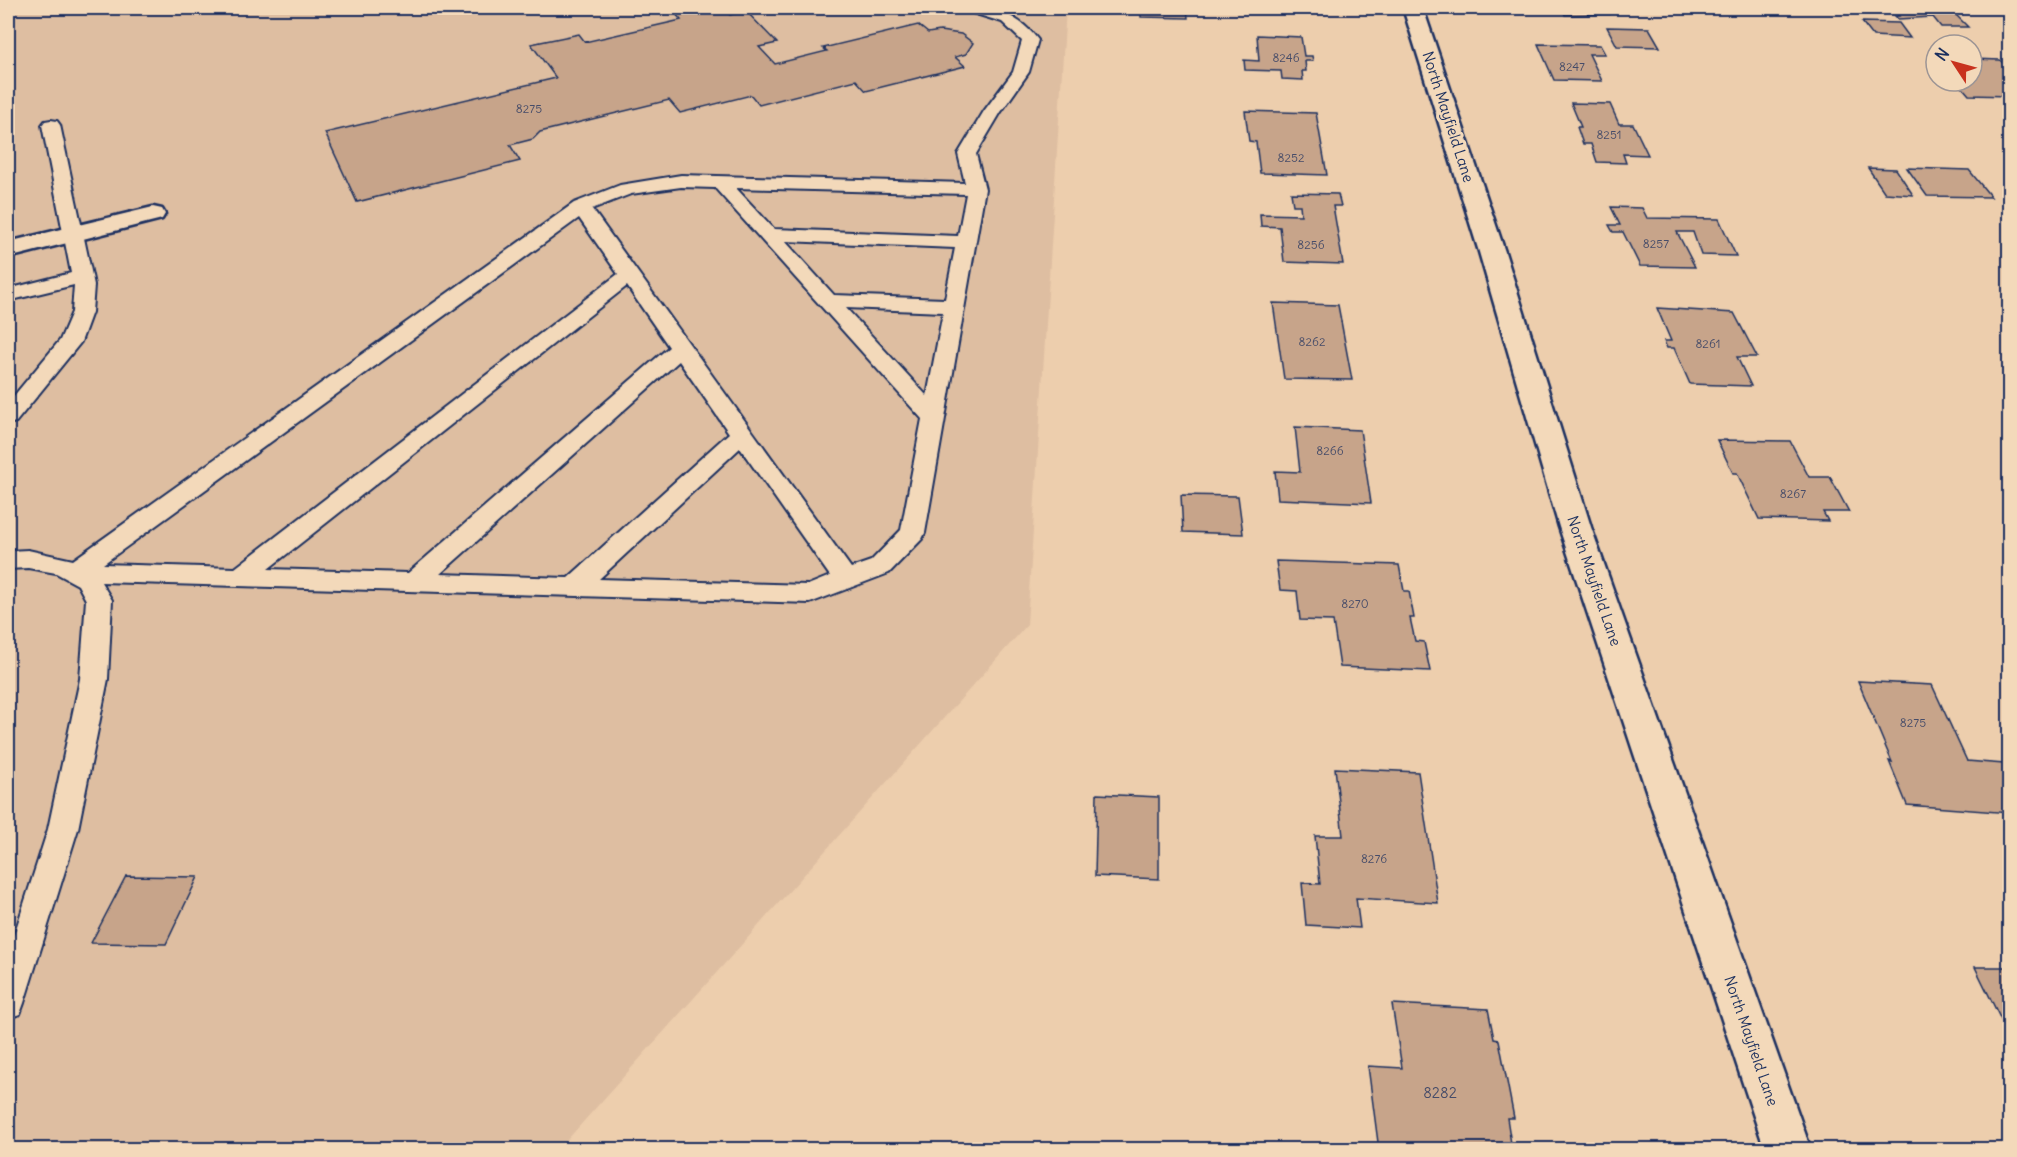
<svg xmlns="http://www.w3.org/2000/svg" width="2017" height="1157" viewBox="0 0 2017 1157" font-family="Delius,sans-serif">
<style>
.built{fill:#debea1}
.building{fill:#c7a48a;stroke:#1b2f5e;stroke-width:1.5}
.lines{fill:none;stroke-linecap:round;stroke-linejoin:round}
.lane-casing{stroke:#1b2f5e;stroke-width:4}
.street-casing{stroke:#1b2f5e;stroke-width:5}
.lane{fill:#f3d9ba;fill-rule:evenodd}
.street{fill:#f3d9ba;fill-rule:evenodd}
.labels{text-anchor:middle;stroke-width:6;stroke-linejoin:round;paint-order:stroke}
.number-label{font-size:12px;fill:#464c69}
.street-label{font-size:15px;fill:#1b2f5e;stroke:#f3d9ba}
.near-number-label{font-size:15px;fill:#464c69}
</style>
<rect width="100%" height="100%" fill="#edcead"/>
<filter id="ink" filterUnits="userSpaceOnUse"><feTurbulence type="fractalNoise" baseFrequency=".0167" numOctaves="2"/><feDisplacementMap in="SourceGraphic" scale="12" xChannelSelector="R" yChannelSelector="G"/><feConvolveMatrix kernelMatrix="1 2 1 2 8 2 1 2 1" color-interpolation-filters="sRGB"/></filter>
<g filter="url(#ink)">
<!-- built -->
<polygon class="built" points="8,8 1066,8 1027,625 559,1149 8,1149"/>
<!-- building -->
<g class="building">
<polygon points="695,8 723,8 730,15 746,11 777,43 759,47 775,64 827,51 823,48 918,25 928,33 940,31 961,34 973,43 966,54 955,57 965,66 866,91 856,80 759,105 751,95 680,113 669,100 540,132 533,139 510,145 520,161 357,202 325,133 556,78 531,44 579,34 585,42 681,20 674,12"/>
<polygon points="1141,8 1187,8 1188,18 1141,17"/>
<polygon points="1562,8 1607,8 1610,14 1565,15"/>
<polygon points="1892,8 1949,8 1968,27 1941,27 1933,17 1898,19 1895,16 1899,16"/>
<polygon points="1862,22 1899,23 1910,38 1873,36"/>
<polygon points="1607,27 1649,28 1660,47 1617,46"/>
<polygon points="1257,35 1301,37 1304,56 1312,56 1313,61 1305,61 1306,71 1302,71 1303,80 1282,79 1281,71 1245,70 1244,60 1259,61"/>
<polygon points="1538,44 1600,45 1605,54 1589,54 1602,81 1554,80"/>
<polygon points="1972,59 2000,60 2010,71 2010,96 1969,95 1957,81 1972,81"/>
<polygon points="1571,103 1610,104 1619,124 1633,124 1648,155 1623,154 1626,163 1597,162 1591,144 1583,144 1577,127 1581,127"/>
<polygon points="1245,111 1316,113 1327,175 1260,173 1256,142 1249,141"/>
<polygon points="1868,168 1896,169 1913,195 1885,193"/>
<polygon points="1907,168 1969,170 1991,197 1927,196"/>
<polygon points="1291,193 1338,194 1341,206 1333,206 1343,264 1284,262 1280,227 1261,226 1260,214 1301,215 1300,205 1293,205"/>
<polygon points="1611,207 1642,208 1647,218 1719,219 1736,256 1701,255 1693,232 1677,232 1695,267 1640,266 1623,232 1613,232 1609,225 1620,225"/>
<polygon points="1273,303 1338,305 1352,380 1284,379"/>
<polygon points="1657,308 1734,313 1757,357 1737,357 1751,386 1690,384 1674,348 1667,348 1664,341 1671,341"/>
<polygon points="1295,427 1360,430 1371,503 1278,499 1275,471 1300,472"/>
<polygon points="1717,440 1790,441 1809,477 1830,477 1849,512 1823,512 1828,521 1759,519 1737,473 1733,473"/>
<polygon points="1181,495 1238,496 1243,534 1183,532"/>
<polygon points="1276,561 1399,565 1404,591 1409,591 1414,618 1410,618 1415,641 1424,642 1430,671 1340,667 1333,621 1300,620 1297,591 1280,590"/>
<polygon points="1858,681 1932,685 1967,761 2004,764 2010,775 2010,813 1907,805 1889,761 1892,762"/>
<polygon points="1335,768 1418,772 1438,903 1356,898 1360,928 1306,925 1302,883 1320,884 1315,836 1343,836"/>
<polygon points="1097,794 1159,797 1159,879 1095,876"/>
<polygon points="126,876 198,877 166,944 91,943"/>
<polygon points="1975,967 2010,967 2010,1028 2005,1028"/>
<polygon points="1392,1004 1488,1009 1494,1039 1499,1040 1514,1118 1507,1118 1512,1150 1379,1150 1368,1066 1402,1068"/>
</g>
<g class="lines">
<!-- lane casing -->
<g class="lane-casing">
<g id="lane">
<path d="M964 8C994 5 1020 16 1038 40L1029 72 1001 112 976 154 985 189 925 533 922 539 889 573 810 603 101 582 112 600 108 679 78 829 24 1003 20 1014 8 1018V954L48 829 80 679 86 600 78 585 56 573 28 568 8 569V551L28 550 73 560 574 203 620 185 681 175 965 183 958 154 984 111 1013 72 1022 41 1002 22 966 11ZM681 187 715 188 922 419 901 530 871 561 851 568 592 209 631 194ZM736 188 966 194 958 236 774 229ZM579 218 618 274 235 568 103 564ZM785 241 955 248 945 299 834 295ZM627 286 669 347 408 573 268 569ZM846 308 943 312 927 396ZM679 361 729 433 568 578 440 574ZM740 448 830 576 808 585 599 579Z"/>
<polygon points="51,120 57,121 60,125 94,285 92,312 81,342 16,422 8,424 8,403 60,340 72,312 74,285 8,301 8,289 71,273 42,125 45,121"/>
</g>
</g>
<!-- street casing -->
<g class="street-casing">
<g id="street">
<polygon points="1403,8 1423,8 1505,252 1591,527 1811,1150 1765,1150 1559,527 1479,252"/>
<polygon points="153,207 162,209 165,214 162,219 8,258 8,242"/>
</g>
</g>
<!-- lane -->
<use href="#lane" class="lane"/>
<!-- street -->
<use href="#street" class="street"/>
</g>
</g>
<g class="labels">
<!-- number labels -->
<g class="number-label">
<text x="1286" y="62">8246</text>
<text x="1572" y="71">8247</text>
<text x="529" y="113">8275</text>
<text x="1609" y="139">8251</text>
<text x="1291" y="162">8252</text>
<text x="1656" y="248">8257</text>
<text x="1311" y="249">8256</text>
<text x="1312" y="346">8262</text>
<text x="1708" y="348">8261</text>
<text x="1330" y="455">8266</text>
<text x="1793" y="498">8267</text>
<text x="1355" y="608">8270</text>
<text x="1913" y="727">8275</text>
<text x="1374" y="863">8276</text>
</g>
<!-- street labels -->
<g class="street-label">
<text transform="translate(1448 117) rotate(72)" y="5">North Mayfield Lane</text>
<text transform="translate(1594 581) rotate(71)" y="5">North Mayfield Lane</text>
<text transform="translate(1751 1041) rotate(71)" y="5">North Mayfield Lane</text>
</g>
<!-- near-number labels -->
<g class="near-number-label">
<text x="1440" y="1098">8282</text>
</g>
</g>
<!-- margin -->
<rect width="2017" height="1157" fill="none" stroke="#f3d9ba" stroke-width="30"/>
<rect x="15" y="15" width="1987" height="1127" fill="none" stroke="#1b2f5e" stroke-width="2" filter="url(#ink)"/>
<!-- north arrow -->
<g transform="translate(1954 63) rotate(306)"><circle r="28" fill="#f3d9ba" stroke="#9d9595" stroke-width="1.5"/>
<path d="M0-4.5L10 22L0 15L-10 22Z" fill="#c8321e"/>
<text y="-9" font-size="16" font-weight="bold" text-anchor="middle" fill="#1b2f5e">N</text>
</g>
</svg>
